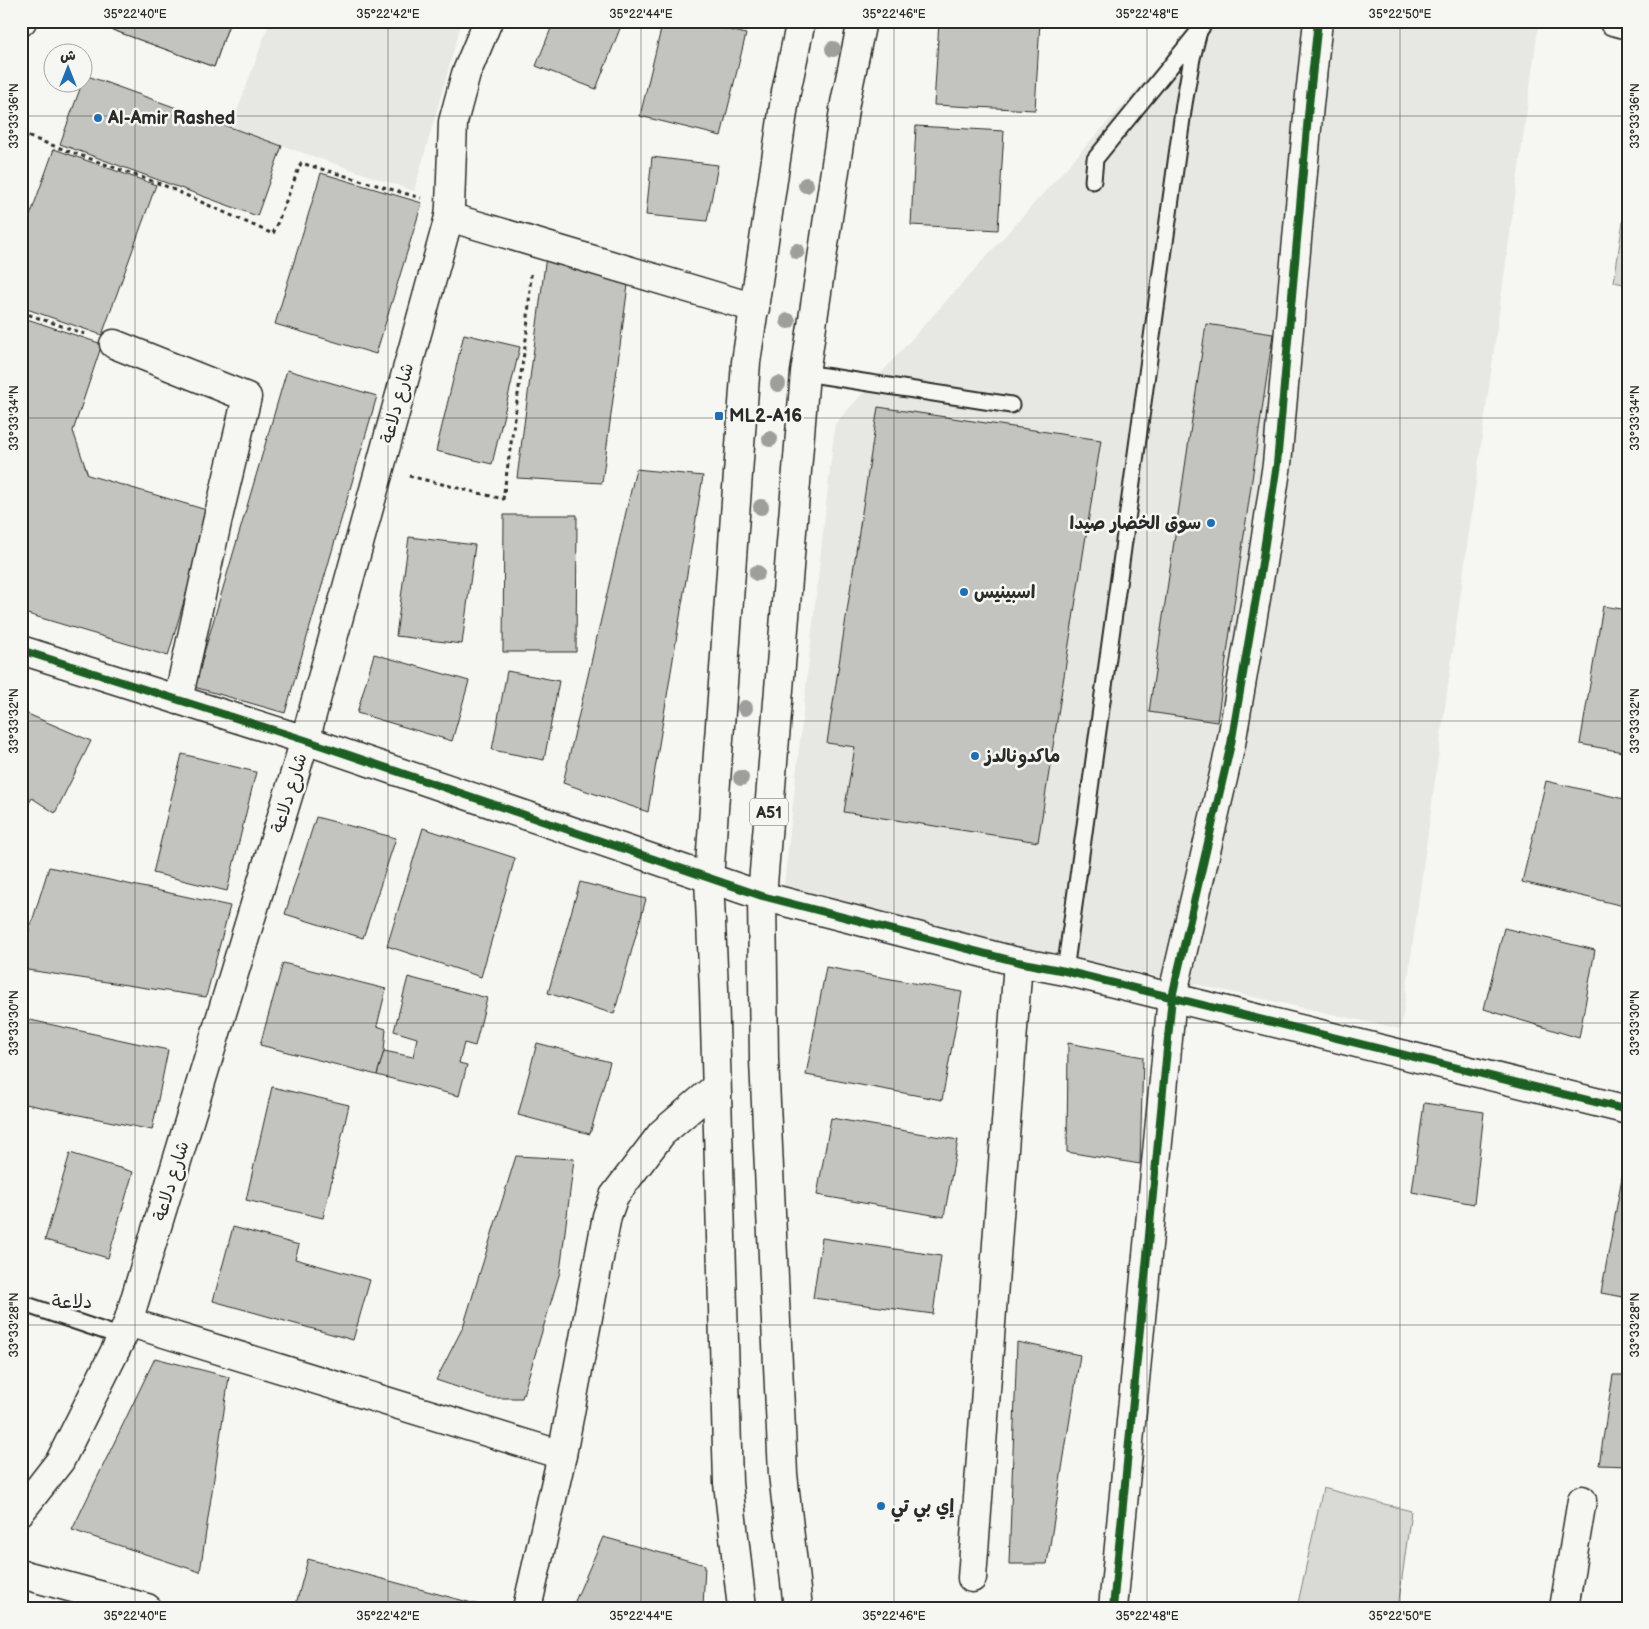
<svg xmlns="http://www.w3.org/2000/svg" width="1649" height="1629" viewBox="0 0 1649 1629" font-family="'Balsamiq Sans','Playpen Sans Arabic',sans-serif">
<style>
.built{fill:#e7e7e3}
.green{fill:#d9d9d5;stroke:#828280}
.building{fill:#c3c3c0;stroke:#2b2b2b}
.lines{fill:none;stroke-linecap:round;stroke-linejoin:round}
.service-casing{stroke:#2b2b2b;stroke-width:19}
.minor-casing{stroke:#2b2b2b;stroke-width:31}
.tertiary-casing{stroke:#2b2b2b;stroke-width:31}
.trunk-casing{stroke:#2b2b2b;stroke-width:31}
.path{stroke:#2b2b2b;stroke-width:3;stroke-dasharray:4 4;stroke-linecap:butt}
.service{stroke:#f6f6f2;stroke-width:15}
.minor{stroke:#f6f6f2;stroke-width:28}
.tertiary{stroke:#f6f6f2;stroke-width:28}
.trunk{stroke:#f6f6f2;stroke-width:28}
.cycleway-casing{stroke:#f6f6f2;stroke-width:11}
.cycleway{stroke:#1b5e20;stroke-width:8}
.tree{fill:#9e9e9c}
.ticks{fill:none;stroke:#2b2b2b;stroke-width:1;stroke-opacity:0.45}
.poi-dot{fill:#1f6fb2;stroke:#f6f6f2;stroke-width:2}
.labels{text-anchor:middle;stroke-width:5;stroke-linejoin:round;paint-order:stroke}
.shield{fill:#f6f6f2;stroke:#686867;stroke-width:1}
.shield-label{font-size:16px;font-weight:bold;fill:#2b2b2b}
.poi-label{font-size:18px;font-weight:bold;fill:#2b2b2b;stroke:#f6f6f2;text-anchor:start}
.street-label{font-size:18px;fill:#2b2b2b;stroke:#f6f6f2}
.neighbourhood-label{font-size:19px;fill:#2b2b2b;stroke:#f6f6f2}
.neatline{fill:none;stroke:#2b2b2b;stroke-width:2}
.ticks-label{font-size:12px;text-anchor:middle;fill:#2b2b2b}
</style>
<rect width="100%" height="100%" fill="#f6f6f2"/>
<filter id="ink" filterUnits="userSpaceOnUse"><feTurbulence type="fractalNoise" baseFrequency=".02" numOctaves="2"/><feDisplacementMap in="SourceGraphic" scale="10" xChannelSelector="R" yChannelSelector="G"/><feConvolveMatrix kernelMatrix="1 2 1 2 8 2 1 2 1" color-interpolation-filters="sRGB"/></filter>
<g filter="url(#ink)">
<!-- built -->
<g class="built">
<polygon points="270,21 462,21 414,191 231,128"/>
<polygon points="1199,21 1539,21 1401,1029 783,895 835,424"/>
</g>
<!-- green -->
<g class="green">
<polygon points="1628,188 1628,285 1614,282"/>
<polygon points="1323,1488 1411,1511 1398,1608 1297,1608"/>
</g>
<!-- building -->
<g class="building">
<polygon points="88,21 230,21 214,67"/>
<polygon points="88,21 230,21 214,67"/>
<polygon points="554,21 623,21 596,89 536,66"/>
<polygon points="663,21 693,21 746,34 721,136 640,116"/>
<polygon points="939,21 1040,21 1035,110 934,105"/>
<polygon points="85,75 282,146 257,216 60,144"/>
<polygon points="916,126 1004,131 998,230 911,225"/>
<polygon points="54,149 156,185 102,335 21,307 21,241"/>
<polygon points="652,157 718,165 707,221 646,215"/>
<polygon points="321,173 422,203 376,354 275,324"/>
<polygon points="546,256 628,285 602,483 517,478"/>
<polygon points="21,317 102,344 73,431 88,475 210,511 168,656 21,612"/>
<polygon points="1206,324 1273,334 1217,722 1149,712"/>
<polygon points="464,334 520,347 492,464 436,451"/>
<polygon points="287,370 377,396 285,713 194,687"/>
<polygon points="878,407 1101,440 1038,842 844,812 855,747 827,743"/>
<polygon points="636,469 703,476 648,812 563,783"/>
<polygon points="504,515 577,515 576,652 503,652"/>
<polygon points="409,537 475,545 462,644 396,636"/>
<polygon points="1603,606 1628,610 1628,753 1580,744"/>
<polygon points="374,654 469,681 452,741 357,713"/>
<polygon points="507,671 559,681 544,760 492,750"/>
<polygon points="23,712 91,741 55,813 32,798 21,816 21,713"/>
<polygon points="182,754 256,772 227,891 153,873"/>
<polygon points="1546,781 1628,800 1628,907 1522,882"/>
<polygon points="316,817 396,838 363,938 285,914"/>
<polygon points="423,828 515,858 481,977 387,946"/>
<polygon points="49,867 230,906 206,997 21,969 21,957"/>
<polygon points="580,882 646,899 614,1014 548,993"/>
<polygon points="1504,928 1595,950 1579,1038 1484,1009"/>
<polygon points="283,963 386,989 377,1026 386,1029 384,1051 377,1075 260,1045"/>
<polygon points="826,967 962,992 942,1100 806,1075"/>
<polygon points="408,977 487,998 475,1046 464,1043 459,1063 467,1065 459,1096 377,1075 384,1051 413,1057 417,1038 394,1031"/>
<polygon points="21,1018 168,1050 152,1130 21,1103"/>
<polygon points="537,1043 610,1062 590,1134 518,1115"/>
<polygon points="1068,1043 1143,1057 1140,1164 1067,1152"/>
<polygon points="272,1087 349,1105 323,1218 246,1200"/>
<polygon points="1424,1103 1484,1112 1474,1204 1412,1192"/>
<polygon points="831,1118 958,1140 944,1217 817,1195"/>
<polygon points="70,1153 133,1172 108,1258 45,1240"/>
<polygon points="516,1156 574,1159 560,1272 522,1398 490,1398 436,1380 463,1327"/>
<polygon points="1625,1161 1628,1162 1628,1298 1601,1293"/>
<polygon points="233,1227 299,1245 295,1259 370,1280 353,1340 213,1301"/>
<polygon points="822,1238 941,1256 933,1314 813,1298"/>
<polygon points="1017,1342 1080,1355 1047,1564 1009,1564"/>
<polygon points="155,1358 229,1377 200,1572 72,1530"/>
<polygon points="1613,1375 1628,1375 1628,1466 1599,1465"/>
<polygon points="603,1537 705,1565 703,1608 572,1608"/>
<polygon points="308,1559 483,1606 483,1608 295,1608"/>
</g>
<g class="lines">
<!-- service casing -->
<g class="service-casing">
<g id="service">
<polyline points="1093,181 1095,159 1199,31 1206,21"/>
<polyline points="805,373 1011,405"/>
<polyline points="1065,971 1184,104 1192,58 1199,31"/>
<polyline points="21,1303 122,1337"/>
</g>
</g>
<!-- minor casing -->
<g class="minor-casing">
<g id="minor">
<polyline points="1613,21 1628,25"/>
<polyline points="449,217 755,308"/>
<polyline points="114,344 247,397 218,518 178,700"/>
<polyline points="128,1322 562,1455"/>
<polyline points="21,1511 60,1461 122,1337 128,1322 305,740 449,217 450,206 453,122 466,74 488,21"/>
<polyline points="21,1574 147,1608"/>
<polyline points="972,1578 1018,962"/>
<polyline points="527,1608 562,1455 607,1216 614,1196 662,1133 716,1087"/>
<polyline points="1113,1608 1172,997 1231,744 1262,563 1277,464 1309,105 1318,21"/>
<polyline points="1564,1608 1582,1500"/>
</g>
</g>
<!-- tertiary casing -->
<g class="tertiary-casing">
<g id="tertiary">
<polyline points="21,22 22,21"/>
<polyline points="21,650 305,740 762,896 1018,962 1065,971 1628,1110"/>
</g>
</g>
<!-- trunk casing -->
<g class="trunk-casing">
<g id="trunk">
<polyline points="742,1608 728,1483 714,989 709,879 746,362 786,92 801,21"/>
<polyline points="798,1608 783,1474 764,1060 762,896 805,373 845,103 862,21"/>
</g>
</g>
<!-- path -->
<g class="path">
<polyline points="21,134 163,185 273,234 301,163 421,198"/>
<polyline points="21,312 85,334"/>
<polyline points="409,476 503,499 527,332 531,274"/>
</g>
<!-- service -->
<use href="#service" class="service"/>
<!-- minor -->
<use href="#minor" class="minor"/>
<!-- tertiary -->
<use href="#tertiary" class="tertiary"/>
<!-- trunk -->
<use href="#trunk" class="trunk"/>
<!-- cycleway casing -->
<g class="cycleway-casing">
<g id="cycleway">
<polyline points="21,650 305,740 762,896 1018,962 1065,971 1628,1110"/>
<polyline points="1113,1608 1172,997 1231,744 1262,563 1277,464 1309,105 1318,21"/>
</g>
</g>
<!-- cycleway -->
<use href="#cycleway" class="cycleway"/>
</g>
<!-- trees -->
<g class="tree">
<circle cx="833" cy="49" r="8"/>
<circle cx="806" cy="185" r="8"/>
<circle cx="797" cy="251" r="8"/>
<circle cx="788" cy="321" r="8"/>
<circle cx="778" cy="384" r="8"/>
<circle cx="770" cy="439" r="8"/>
<circle cx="761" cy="507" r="8"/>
<circle cx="757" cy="573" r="8"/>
<circle cx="745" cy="708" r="8"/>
<circle cx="741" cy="778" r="8"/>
</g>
</g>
<!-- ticks -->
<path class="ticks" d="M135 21V1608M388 21V1608M641 21V1608M894 21V1608M1147 21V1608M1400 21V1608M21 116H1628M21 418H1628M21 721H1628M21 1023H1628M21 1325H1628"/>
<!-- markers -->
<g class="poi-dot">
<circle cx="98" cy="118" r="5"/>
<rect x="714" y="411" width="10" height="10" rx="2.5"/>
<circle cx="1211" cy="523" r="5"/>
<circle cx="964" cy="592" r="5"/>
<circle cx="975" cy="756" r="5"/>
<circle cx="881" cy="1506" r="5"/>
</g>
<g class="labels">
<!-- shield labels -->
<rect class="shield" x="750" y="798.5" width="38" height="27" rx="4"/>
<g class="shield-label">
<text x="769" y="818">A51</text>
</g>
<!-- poi labels -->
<g class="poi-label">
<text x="108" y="124">Al-Amir Rashed</text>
<text x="729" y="422">ML2-A16</text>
<text x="1201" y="529" text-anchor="end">سوق الخضار صيدا</text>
<text x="974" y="598">اسبينيس</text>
<text x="985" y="762">ماكدونالدز</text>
<text x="891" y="1512">إي بي تي</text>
</g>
<!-- street labels -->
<g class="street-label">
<text transform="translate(397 403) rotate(-75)" y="6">شارع دلاعة</text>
<text transform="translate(289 793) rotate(-73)" y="6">شارع دلاعة</text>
<text transform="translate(171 1181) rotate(-73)" y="6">شارع دلاعة</text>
</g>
<!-- neighbourhood labels -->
<g class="neighbourhood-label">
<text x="72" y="1308">دلاعة</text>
</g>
</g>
<!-- margin -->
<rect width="1649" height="1629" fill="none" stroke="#f6f6f2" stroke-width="55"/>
<!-- north arrow -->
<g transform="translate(68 68)"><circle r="24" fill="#f6f6f2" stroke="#a5a5a2"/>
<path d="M0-4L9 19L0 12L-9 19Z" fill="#1f6fb2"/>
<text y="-8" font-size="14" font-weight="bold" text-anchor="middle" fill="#2b2b2b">ش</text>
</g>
<rect x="28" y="28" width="1594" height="1574" class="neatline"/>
<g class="ticks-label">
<text x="135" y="18">35°22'40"E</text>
<text x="388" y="18">35°22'42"E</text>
<text x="641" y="18">35°22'44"E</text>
<text x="894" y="18">35°22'46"E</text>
<text x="1147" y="18">35°22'48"E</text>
<text x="1400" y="18">35°22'50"E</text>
<text transform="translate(14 116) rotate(-90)" y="4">33°33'36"N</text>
<text transform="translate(1635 116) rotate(-90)" y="4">33°33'36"N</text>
<text transform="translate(14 418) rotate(-90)" y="4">33°33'34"N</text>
<text transform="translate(1635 418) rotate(-90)" y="4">33°33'34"N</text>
<text transform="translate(14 721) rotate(-90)" y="4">33°33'32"N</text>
<text transform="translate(1635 721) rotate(-90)" y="4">33°33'32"N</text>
<text transform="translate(14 1023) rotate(-90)" y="4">33°33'30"N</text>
<text transform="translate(1635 1023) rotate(-90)" y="4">33°33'30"N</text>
<text transform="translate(14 1325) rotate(-90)" y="4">33°33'28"N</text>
<text transform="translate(1635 1325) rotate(-90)" y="4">33°33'28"N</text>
<text x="135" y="1620">35°22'40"E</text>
<text x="388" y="1620">35°22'42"E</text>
<text x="641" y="1620">35°22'44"E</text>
<text x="894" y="1620">35°22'46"E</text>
<text x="1147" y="1620">35°22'48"E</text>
<text x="1400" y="1620">35°22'50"E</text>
</g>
</svg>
